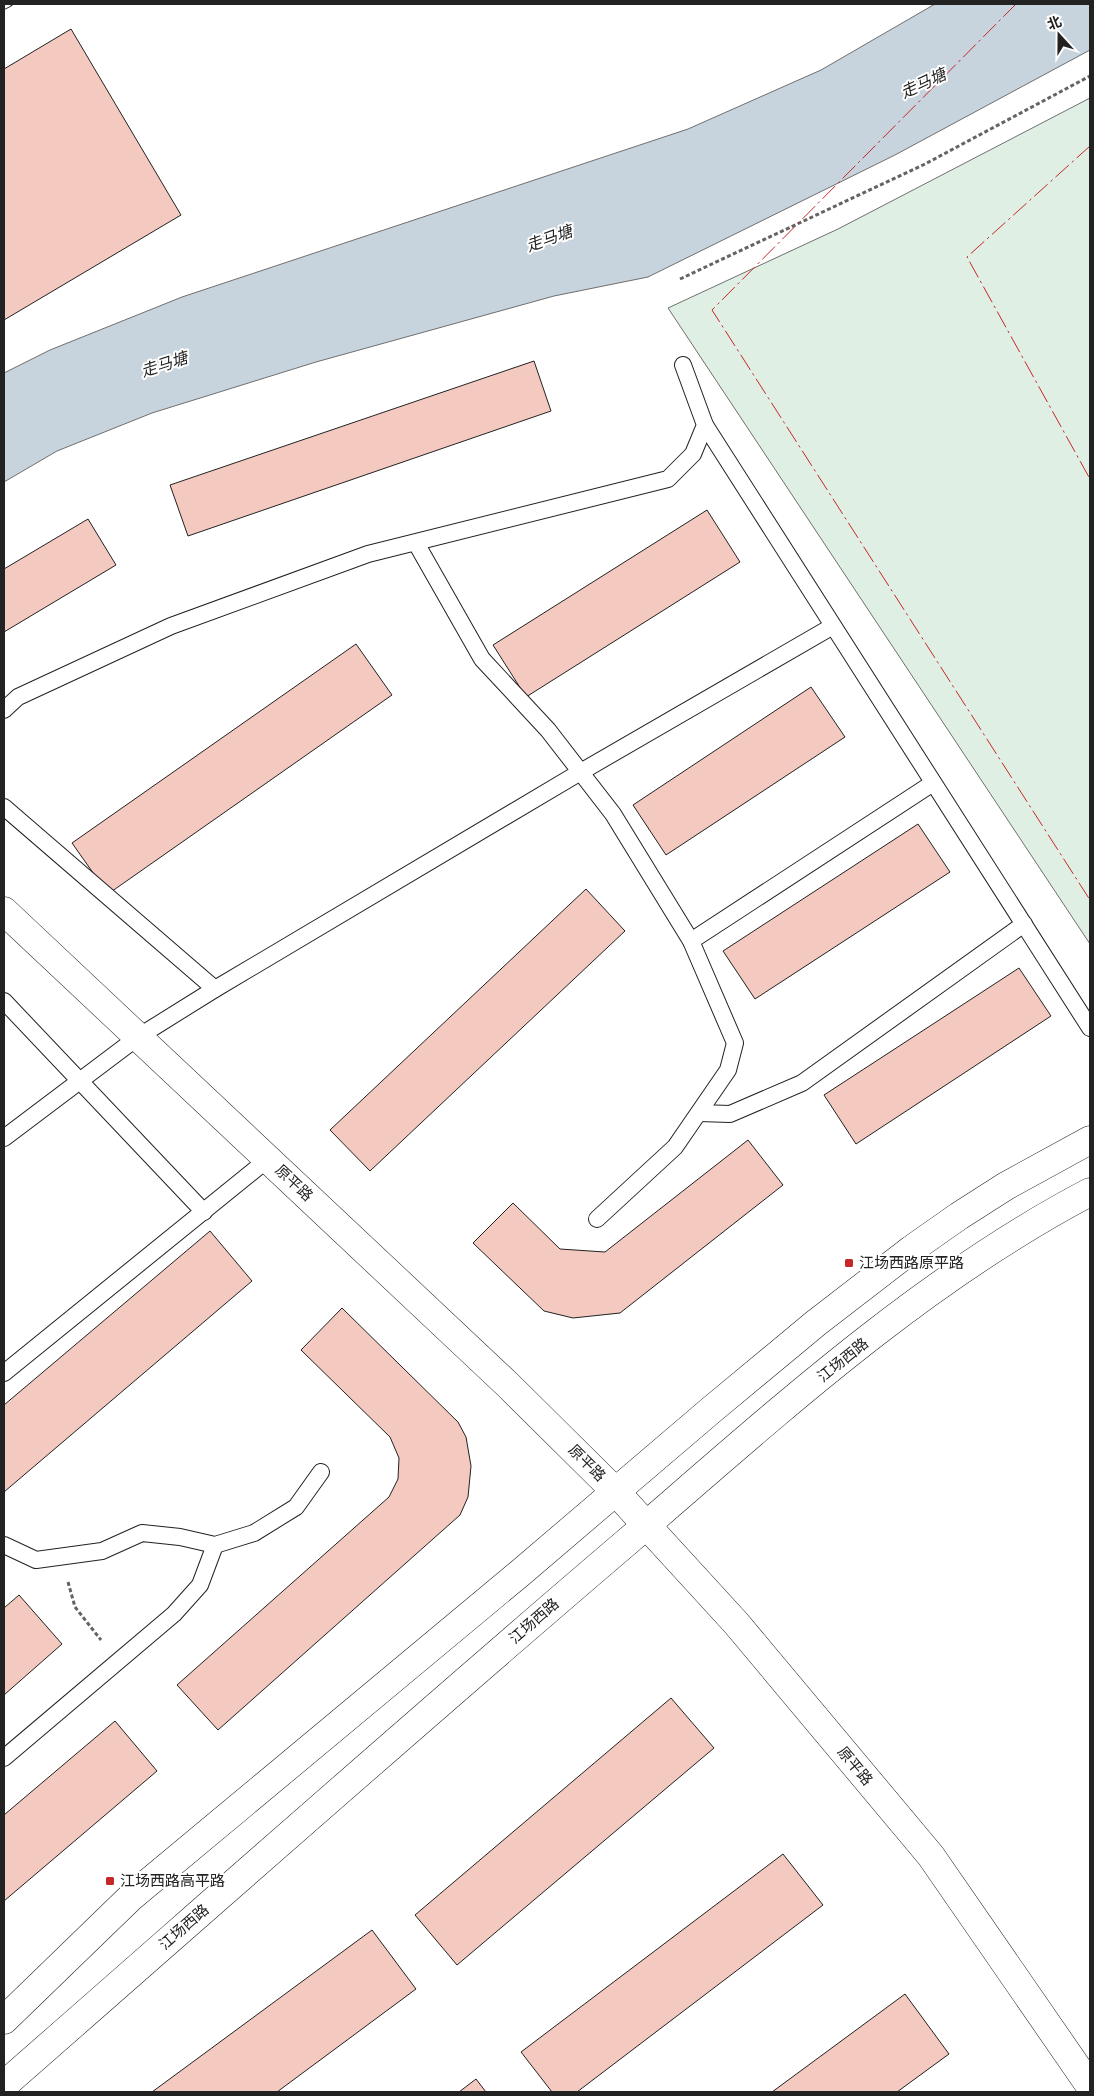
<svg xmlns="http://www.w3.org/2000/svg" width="1094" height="2096" viewBox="0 0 1094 2096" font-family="'Asap Condensed','Noto Sans SC',sans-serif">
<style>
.green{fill:#e0efe3;stroke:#6f6f6f}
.water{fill:#c7d3dd;stroke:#6f6f6f}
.building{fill:#f3c9c0;stroke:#222}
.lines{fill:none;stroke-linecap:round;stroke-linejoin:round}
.lane-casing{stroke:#222;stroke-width:18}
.secondary-casing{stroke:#222;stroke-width:29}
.path{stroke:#646464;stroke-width:3;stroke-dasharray:4 2.5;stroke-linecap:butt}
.lane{stroke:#fff;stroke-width:16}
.secondary{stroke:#fff;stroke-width:28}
.rail-casing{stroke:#222;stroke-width:5.5}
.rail{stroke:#fff;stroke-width:4;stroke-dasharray:11;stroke-linecap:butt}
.power{stroke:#c62828;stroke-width:1;stroke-dasharray:18 4 2.5 4;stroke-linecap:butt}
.poi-dot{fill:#c62828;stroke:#fff;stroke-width:2}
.labels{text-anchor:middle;stroke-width:4;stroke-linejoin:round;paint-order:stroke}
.street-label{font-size:15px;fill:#222;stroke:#fff}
.poi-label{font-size:15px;fill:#222;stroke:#fff;text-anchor:start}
.water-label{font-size:16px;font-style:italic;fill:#222;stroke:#fff}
</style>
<rect width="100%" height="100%" fill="#fff"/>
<!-- green -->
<polygon class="green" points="1090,98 1090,944 668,308 838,229"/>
<!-- water -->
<polygon class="water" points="935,4 1090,4 1090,50 895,155 648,277 554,296 316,362 152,413 57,451 4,482 4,373 50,350 182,297 688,129 821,70"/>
<!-- building -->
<g class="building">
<polygon points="71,29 181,215 4,320 4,69"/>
<polygon points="534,361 551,411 188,536 170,485"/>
<polygon points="707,510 740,562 526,697 493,645"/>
<polygon points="88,519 116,565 4,632 4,569"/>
<polygon points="356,644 392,695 108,894 72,843"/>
<polygon points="811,687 845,737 666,855 633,805"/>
<polygon points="918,824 950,872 755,999 723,951"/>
<polygon points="586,889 625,931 370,1171 330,1130"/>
<polygon points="1019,968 1051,1016 856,1144 824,1095"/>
<polygon points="748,1140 783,1185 620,1313 573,1318 544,1311 473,1243 513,1203 560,1249 605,1252"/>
<polygon points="210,1231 252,1281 4,1492 4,1405"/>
<polygon points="342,1308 458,1422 466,1437 471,1466 468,1497 460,1515 218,1730 177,1685 389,1497 398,1479 399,1458 390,1437 301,1350"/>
<polygon points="19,1595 62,1644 4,1695 4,1608"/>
<polygon points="671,1698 714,1748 457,1965 415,1915"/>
<polygon points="115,1721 157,1771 4,1901 4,1815"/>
<polygon points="783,1854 823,1905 577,2092 552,2092 521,2052"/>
<polygon points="372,1930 416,1989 277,2092 152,2092"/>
<polygon points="905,1994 949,2054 897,2092 772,2092"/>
<polygon points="476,2079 486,2092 459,2092"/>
</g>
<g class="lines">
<!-- lane casing -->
<g class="lane-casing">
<g id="lane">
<polyline points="705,425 1090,1028"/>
<polyline points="416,543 482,659 548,730 613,814 691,941 735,1043 728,1070 675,1147 597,1219"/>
<polyline points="4,710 18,697 171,626 368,554 668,479 693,454 705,425 683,365"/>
<polyline points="4,807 215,989"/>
<polyline points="691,941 933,783"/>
<polyline points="4,1001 204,1212"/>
<polyline points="699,1113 730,1114 802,1083 1024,924"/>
<polyline points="4,1138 138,1037 215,989 572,777 833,626"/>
<polyline points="4,1373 268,1159"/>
<polyline points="4,1545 36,1560 102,1551 142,1533 180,1537 215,1545 254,1533 296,1507 321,1472"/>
<polyline points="4,1758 174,1614 200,1585 215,1545"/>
</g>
</g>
<!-- secondary casing -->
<g class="secondary-casing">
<g id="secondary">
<polyline points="4,911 508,1385 616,1492 736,1623 931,1856 1090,2086"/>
<polyline points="4,2020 131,1897 519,1574 710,1411 816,1323 912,1249 959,1216 1006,1186 1090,1140"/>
<path d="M4 2085C212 1903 418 1720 628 1541 773 1416 920 1281 1090 1192"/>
</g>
</g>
<!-- path -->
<g class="path">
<polyline points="680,279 925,164 1090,76"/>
<polyline points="68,1582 75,1607 101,1640"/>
</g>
<!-- lane -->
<use href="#lane" class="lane"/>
<!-- secondary -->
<use href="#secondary" class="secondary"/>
<!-- rail casing -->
<g class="rail-casing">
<polyline id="rail" points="4,7 10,4"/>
</g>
<!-- rail -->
<use href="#rail" class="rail"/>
<!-- power -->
<g class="power">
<polyline points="1016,4 712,310 1090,900"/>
<polyline points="1090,146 967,257 1090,479"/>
</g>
</g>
<!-- markers -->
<g class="poi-dot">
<rect x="844" y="1258" width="10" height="10" rx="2.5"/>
<rect x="105" y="1876" width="10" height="10" rx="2.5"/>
</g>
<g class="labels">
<!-- street labels -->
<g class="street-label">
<text transform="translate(294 1183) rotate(43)" y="5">原平路</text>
<text transform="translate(843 1360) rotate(-39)" y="5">江场西路</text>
<text transform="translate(587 1463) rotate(45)" y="5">原平路</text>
<text transform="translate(534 1621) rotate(-41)" y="5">江场西路</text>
<text transform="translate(855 1766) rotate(50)" y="5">原平路</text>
<text transform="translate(184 1927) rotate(-41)" y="5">江场西路</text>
</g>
<!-- poi labels -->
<g class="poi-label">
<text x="859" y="1268">江场西路原平路</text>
<text x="120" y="1886">江场西路高平路</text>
</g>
<!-- water labels -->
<g class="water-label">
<text transform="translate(923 83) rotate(-25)" y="6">走马塘</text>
<text transform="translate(549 238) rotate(-20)" y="6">走马塘</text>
<text transform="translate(164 364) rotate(-18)" y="6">走马塘</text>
</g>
</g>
<!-- border -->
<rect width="1094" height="2096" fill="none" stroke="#222222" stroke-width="10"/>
<!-- north arrow -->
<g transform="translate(1059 35) rotate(339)" stroke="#ffffff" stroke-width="4" paint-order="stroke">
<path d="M0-4L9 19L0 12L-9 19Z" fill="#222222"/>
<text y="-8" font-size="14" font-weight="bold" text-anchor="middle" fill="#222222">北</text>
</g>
</svg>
